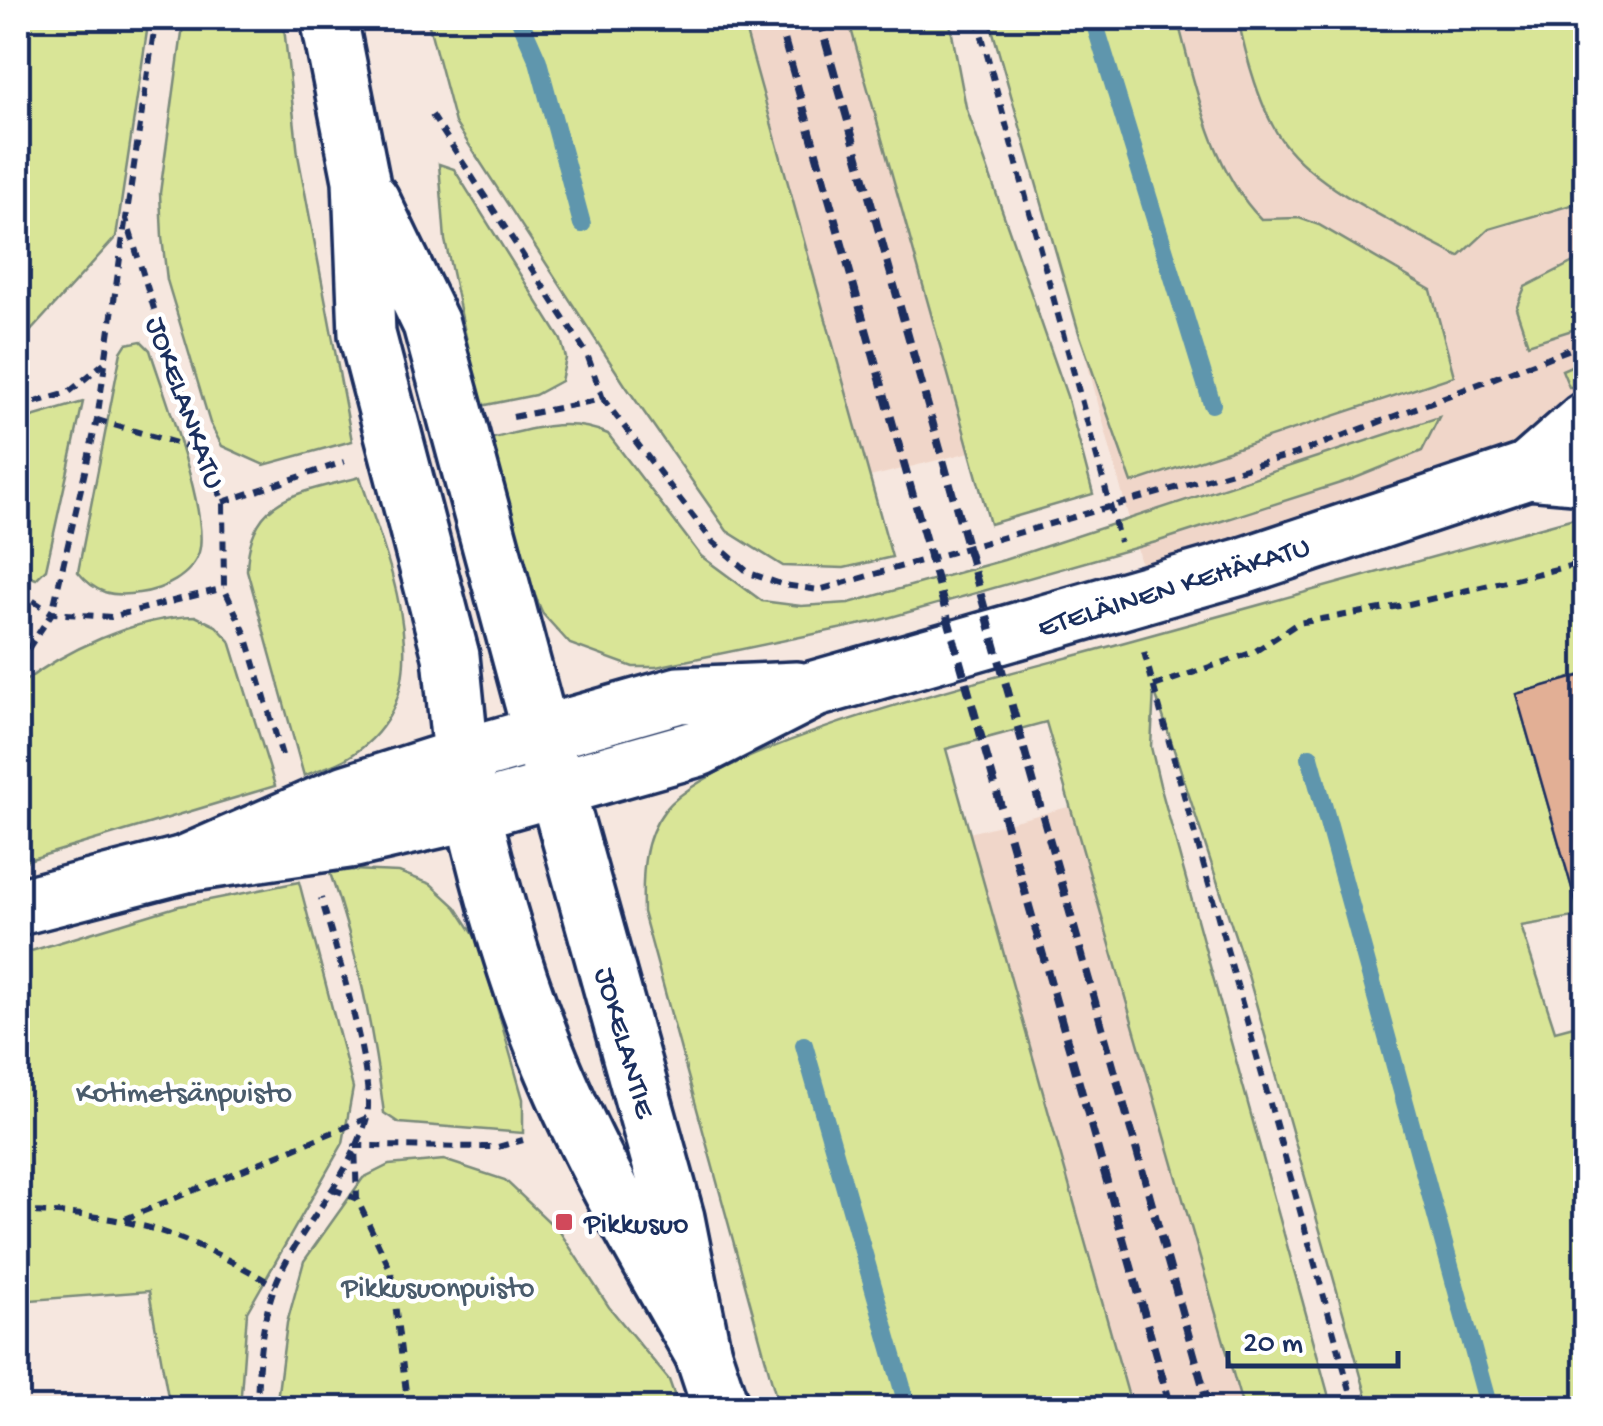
<svg xmlns="http://www.w3.org/2000/svg" width="1603" height="1426" viewBox="0 0 1603 1426" font-family="'Gochi Hand',sans-serif">
<style>
.built{fill:#f0d6c9}
.green{fill:#d9e597;stroke:#7a8a7a;stroke-width:2.5}
.lines{fill:none;stroke-linecap:round;stroke-linejoin:round}
.stream{stroke:#5e96ad;stroke-width:18}
.building{fill:#e2af95;stroke:#1b2f5e;stroke-width:2.5}
.tertiary-casing{stroke:#1b2f5e;stroke-width:62}
.secondary-casing{stroke:#1b2f5e;stroke-width:62}
.path{stroke:#1b2f5e;stroke-width:6;stroke-dasharray:10 8;stroke-linecap:butt}
.tertiary{stroke:#fff;stroke-width:55}
.secondary{stroke:#fff;stroke-width:55}
.rail{stroke:#1b2f5e;stroke-width:8;stroke-dasharray:15 8;stroke-linecap:butt}
.poi-dot{fill:#d1495b;stroke:#fff;stroke-width:4}
.labels{text-anchor:middle;stroke-width:9;stroke-linejoin:round;paint-order:stroke}
.street-label{font-size:30px;fill:#1b2f5e;stroke:#fff}
.park-label{font-size:30px;fill:#4a5c6c;stroke:#fff}
.poi-label{font-size:30px;fill:#1b2f5e;stroke:#fff;text-anchor:start}
</style>
<rect width="100%" height="100%" fill="#f6e7df"/>
<filter id="ink" filterUnits="userSpaceOnUse"><feTurbulence type="fractalNoise" baseFrequency=".01" numOctaves="2"/><feDisplacementMap in="SourceGraphic" scale="20" xChannelSelector="R" yChannelSelector="G"/><feConvolveMatrix kernelMatrix="1 2 1 2 8 2 1 2 1" color-interpolation-filters="sRGB"/></filter>
<g filter="url(#ink)">
<!-- built -->
<g class="built">
<polygon points="742,18 848,18 970,452 870,477"/>
<polygon points="995,18 1585,18 1585,463 1148,590"/>
<polygon points="1072,806 1138,1033 1243,1408 1133,1408 969,833"/>
</g>
<!-- green -->
<g class="green">
<polygon points="18,18 149,18 116,237 18,345"/>
<polygon points="184,18 283,18 298,155 352,441 264,465 222,446 210,423 167,280 162,237 160,193"/>
<polygon points="427,18 742,18 892,557 844,568 783,566 727,531 625,385 455,123"/>
<polygon points="848,18 949,18 966,107 1067,396 1093,494 990,524"/>
<path d="M989 18H1177C1195 84 1211 169 1261 219L1299 218 1319 225 1431 290 1454 376 1132 483 1079 333Z"/>
<path d="M1238 18H1585V201L1489 229 1459 257C1406 228 1319 191 1283 142 1261 113 1245 53 1238 18Z"/>
<polygon points="439,164 454,169 561,340 566,358 561,381 535,395 481,406 445,240"/>
<polygon points="1585,256 1585,326 1528,344 1516,308 1525,287"/>
<path d="M141 341 150 350C163 391 210 515 199 552 192 576 163 590 139 593 112 597 96 594 78 572L121 352 126 344Z"/>
<polygon points="1585,360 1585,387 1569,387 1562,370"/>
<polygon points="83,402 46,569 36,579 18,572 18,421"/>
<path d="M1439 417 1422 451 1353 479 1156 542 877 621 656 667H633L570 644 543 614 527 577 490 439C532 429 567 416 608 434L701 556 762 601 801 606 849 603 1004 560Z"/>
<path d="M360 477C388 563 450 698 347 758 334 766 318 769 304 776L247 570C249 496 299 493 360 477Z"/>
<path d="M1585 515V674L1516 694 1580 916 1521 926 1555 1031 1585 1023V1408H1370L1248 975 1154 689 1151 747 1160 785 1332 1408H1243L1046 722 946 749 1132 1408H779L643 912C642 877 642 839 665 810 723 739 1028 670 1125 642 1278 600 1432 557 1585 515Z"/>
<path d="M195 616 216 626 230 641 275 786 18 863V686C64 651 135 617 195 616Z"/>
<path d="M352 870 399 872 431 884 456 907 478 941 523 1099V1133L399 1123 384 1113C373 1030 358 953 330 873Z"/>
<polygon points="299,882 353,1088 343,1143 247,1312 240,1408 170,1408 149,1291 18,1301 18,955 179,906"/>
<polygon points="444,1160 505,1180 560,1232 609,1307 669,1380 679,1408 276,1408 287,1323 304,1261 363,1178 389,1165"/>
</g>
<g class="lines">
<!-- stream -->
<g class="stream">
<polyline points="519,18 538,61 582,224"/>
<polyline points="1093,18 1212,404"/>
<polyline points="1310,757 1489,1408"/>
<polyline points="804,1045 908,1408"/>
</g>
</g>
<!-- building -->
<polygon class="building" points="1586,674 1586,937 1516,694"/>
<g class="lines">
<!-- tertiary casing -->
<g class="tertiary-casing">
<g id="tertiary">
<polyline points="371,200 431,324 541,733"/>
<polyline points="185,864 347,793 461,757 451,656 367,334 361,180 329,18"/>
<polyline points="18,907 185,864 355,839 472,812"/>
</g>
</g>
<!-- secondary casing -->
<g class="secondary-casing">
<g id="secondary">
<polyline points="1528,471 1586,420"/>
<polyline points="547,755 676,1218 703,1354 721,1408"/>
<polyline points="472,812 699,748 815,689 1240,567 1528,471 1586,476"/>
<path d="M703 1354C649 1259 593 1165 551 1064 512 971 481 856 461 757L679 695 797 690"/>
</g>
</g>
<!-- path -->
<g class="path">
<polyline points="156,18 126,219 164,341 223,502 224,588 246,635 284,762"/>
<polyline points="977,18 1120,542"/>
<polyline points="432,115 587,354 603,399"/>
<polyline points="18,407 68,393 104,363"/>
<polyline points="513,417 603,399 713,542 749,573 784,585 819,590 1298,453 1586,343"/>
<polyline points="97,420 200,450"/>
<polyline points="223,502 344,462"/>
<polyline points="18,591 52,613 111,617 224,588"/>
<polyline points="1144,652 1355,1408"/>
<polyline points="18,664 52,613 97,420 125,223"/>
<polyline points="1154,686 1254,652 1298,623 1405,605 1586,562"/>
<polyline points="333,1189 357,1199"/>
<path d="M18 1212C124 1212 184 1232 275 1286"/>
<polyline points="125,1219 367,1118"/>
<path d="M257 1408C258 1367 260 1328 274 1288 296 1230 348 1182 366 1121 378 1082 334 942 321 898"/>
<polyline points="408,1408 391,1271 357,1199 355,1146 498,1147 523,1140"/>
</g>
<!-- tertiary -->
<use href="#tertiary" class="tertiary"/>
<!-- secondary -->
<use href="#secondary" class="secondary"/>
<!-- rail -->
<g class="rail">
<polyline points="778,18 1171,1408"/>
<polyline points="819,18 1209,1408"/>
</g>
</g>
</g>
<!-- markers -->
<rect class="poi-dot" x="554" y="1212" width="20" height="20" rx="5"/>
<g class="labels">
<!-- street labels -->
<g class="street-label">
<text transform="translate(187 402) rotate(70)" y="10">JOKELANKATU</text>
<text transform="translate(1173 585) rotate(-17)" y="10">ETELÄINEN KEHÄKATU</text>
<text transform="translate(627 1042) rotate(74)" y="10">JOKELANTIE</text>
</g>
<!-- park labels -->
<g class="park-label">
<text x="184" y="1101">Kotimetsänpuisto</text>
<text x="438" y="1296">Pikkusuonpuisto</text>
</g>
<!-- poi labels -->
<g class="poi-label">
<text x="584" y="1232">Pikkusuo</text>
</g>
</g>
<!-- margin -->
<rect width="1603" height="1426" fill="none" stroke="#fff" stroke-width="60"/>
<rect x="30" y="30" width="1543" height="1366" fill="none" stroke="#1b2f5e" stroke-width="4" filter="url(#ink)"/>
<!-- scale -->
<path d="M1228 1351v15h170v-15" fill="none" stroke="#1b2f5e" stroke-width="5"/>
<text x="1243" y="1351" font-size="30" fill="#1b2f5e" stroke="#ffffff" stroke-width="8" paint-order="stroke">20 m</text>
</svg>
